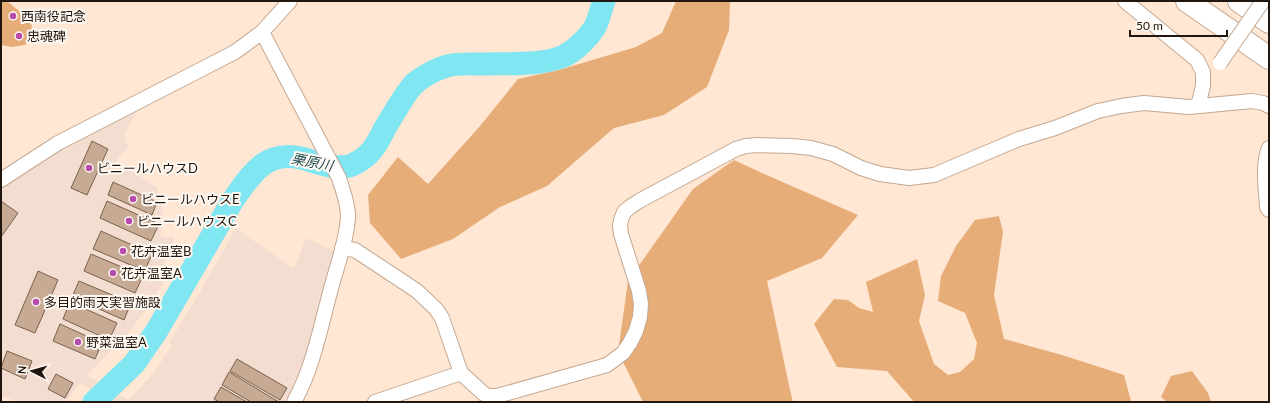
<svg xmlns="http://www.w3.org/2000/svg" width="1270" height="403" viewBox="0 0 1270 403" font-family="Lato,'Noto Sans JP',sans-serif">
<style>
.education{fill:#f3ddd1}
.forest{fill:#e7ad79}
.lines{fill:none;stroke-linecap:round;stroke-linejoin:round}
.river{stroke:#80e6f1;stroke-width:23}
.building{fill:#c6aa93;stroke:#7a614b}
.street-casing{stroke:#c4a891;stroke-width:16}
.highway-casing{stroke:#c4a891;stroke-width:24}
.street{stroke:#fff;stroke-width:14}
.highway{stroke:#fff;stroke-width:22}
.street-bridge-casing{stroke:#c4a891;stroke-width:16;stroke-linecap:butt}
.street-bridge{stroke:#fff;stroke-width:14}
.poi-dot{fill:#b64bab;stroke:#fef8f3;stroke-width:1.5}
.labels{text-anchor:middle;stroke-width:4;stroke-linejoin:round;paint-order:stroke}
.poi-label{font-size:13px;fill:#20160d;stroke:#fef8f3;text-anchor:start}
.water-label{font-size:14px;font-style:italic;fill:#214f54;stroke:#fef8f3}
</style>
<rect width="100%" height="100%" fill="#ffe7d3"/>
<!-- education -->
<polygon class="education" points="139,109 131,121 125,135 128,148 118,158 117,162 157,187 164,222 160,237 174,237 164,264 165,280 148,307 126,336 87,375 128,400 152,375 172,346 169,343 203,287 236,228 294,269 306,238 336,252 305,363 289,402 109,402 80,383 66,402 19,402 1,396 1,187 65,146"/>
<!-- forest -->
<g class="forest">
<polygon points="1,1 7,1 31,21 33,37 25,45 11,47 1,45"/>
<polygon points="676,1 730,1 729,30 707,87 664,115 614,128 547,186 500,207 453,239 401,259 370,223 368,195 398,157 428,184 480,126 518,79 559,70 636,47 662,33"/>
<polygon points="734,160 762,173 858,215 822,258 767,281 790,390 793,402 643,402 618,352 628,281 693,189"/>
<polygon points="999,216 1003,232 994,295 1004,339 1062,355 1124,375 1131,401 914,402 887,371 837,367 814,324 834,299 848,300 859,308 873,312 866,282 917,259 925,295 919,321 934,364 948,375 960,372 974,359 977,343 965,313 938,301 941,276 956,246 975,220"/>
<polygon points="1192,371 1208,393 1211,402 1167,402 1161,397 1171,376"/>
</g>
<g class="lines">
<!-- river -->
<path class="river" d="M94 402 134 364 156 332 233 200C251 175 265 150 301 158 311 160 320 165 330 166 338 167 347 168 354 164 371 156 377 144 385 128 392 117 406 91 415 83 424 76 436 69 447 66 456 63 471 64 480 64 507 63 540 66 564 56 576 50 588 38 595 27 599 19 601 9 604 1"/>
</g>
<!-- building -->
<g class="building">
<polygon points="92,141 108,149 87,195 71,188"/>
<polygon points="113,182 157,202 152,215 108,195"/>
<polygon points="1,201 18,213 1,237"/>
<polygon points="107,201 159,224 151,241 100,218"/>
<polygon points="101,231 152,254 145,271 93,249"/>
<polygon points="91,254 143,276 135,293 84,271"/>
<polygon points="38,271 58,280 35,333 15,325"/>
<polygon points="79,281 131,303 124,320 72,297"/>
<polygon points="70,302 117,323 109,340 63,319"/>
<polygon points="60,324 102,343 95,359 53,341"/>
<polygon points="7,351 32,361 25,379 1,368"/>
<polygon points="237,359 287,388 280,400 230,371"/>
<polygon points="229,372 279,402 251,402 222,385"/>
<polygon points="56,374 73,383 65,398 48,389"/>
<polygon points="221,387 247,402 219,402 214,399"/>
</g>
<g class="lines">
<!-- street casing -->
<g class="street-casing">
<g id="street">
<polyline points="1125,1 1197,60 1203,72 1203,86 1198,106"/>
<path d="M262 32 339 178C343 191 348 203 348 216 347 239 338 263 332 285 321 324 314 366 294 402"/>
<path d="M1269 148C1262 165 1266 188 1267 207L1269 210"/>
<polyline points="1,180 58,143 235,52 262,32 290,1"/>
<polyline points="342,248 355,250 417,291 436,309 442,318 461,373 484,394 489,396 497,396 607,365 623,353 630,343 636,331 640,317 641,304 639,291 621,234 620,226 621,220 624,212 630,207 639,201 736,149 746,146 757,145 792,146 811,148 833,154 861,168 880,174 909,178 934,175 1019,139 1055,128 1098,111 1121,106 1144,103 1189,107 1252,101 1263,103 1269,106"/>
<polyline points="375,402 461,373"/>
</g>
</g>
<!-- highway casing -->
<g class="highway-casing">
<g id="highway">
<polyline points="1187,1 1269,58"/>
<polyline points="1239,1 1269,22"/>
</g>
</g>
<!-- street -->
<use href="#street" class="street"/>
<!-- highway -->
<use href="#highway" class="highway"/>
<!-- street-bridge casing -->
<g class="street-bridge-casing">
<polyline id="street-bridge" points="1220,63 1263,1"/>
</g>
<!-- street-bridge -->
<use href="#street-bridge" class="street-bridge"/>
</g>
<!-- markers -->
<g class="poi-dot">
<circle cx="13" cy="16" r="4"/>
<circle cx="19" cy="36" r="4"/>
<circle cx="89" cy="168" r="4"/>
<circle cx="133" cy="199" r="4"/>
<circle cx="129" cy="221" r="4"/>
<circle cx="123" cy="251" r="4"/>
<circle cx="113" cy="273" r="4"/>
<circle cx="36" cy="302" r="4"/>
<circle cx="78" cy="342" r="4"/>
</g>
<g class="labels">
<!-- poi labels -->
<g class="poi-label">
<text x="21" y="21">西南役記念</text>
<text x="27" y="41">忠魂碑</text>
<text x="97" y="173">ビニールハウスD</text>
<text x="141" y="204">ビニールハウスE</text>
<text x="137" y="226">ビニールハウスC</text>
<text x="131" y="256">花卉温室B</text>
<text x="121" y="278">花卉温室A</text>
<text x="44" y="307">多目的雨天実習施設</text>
<text x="86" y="347">野菜温室A</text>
</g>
<!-- water labels -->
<g class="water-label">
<text transform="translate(312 162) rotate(11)" y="5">栗原川</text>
</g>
</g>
<!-- border -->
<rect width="1270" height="403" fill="none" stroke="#20160d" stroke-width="4"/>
<!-- north arrow -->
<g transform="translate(32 371) rotate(276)" stroke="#fef8f3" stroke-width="3" paint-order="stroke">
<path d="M0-3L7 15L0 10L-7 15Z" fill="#20160d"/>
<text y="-6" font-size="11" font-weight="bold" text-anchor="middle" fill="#20160d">N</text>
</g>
<!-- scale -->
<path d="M1130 30v6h97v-6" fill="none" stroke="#20160d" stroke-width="2"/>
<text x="1136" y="30" font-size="12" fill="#20160d" stroke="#fef8f3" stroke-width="3" paint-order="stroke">50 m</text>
</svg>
